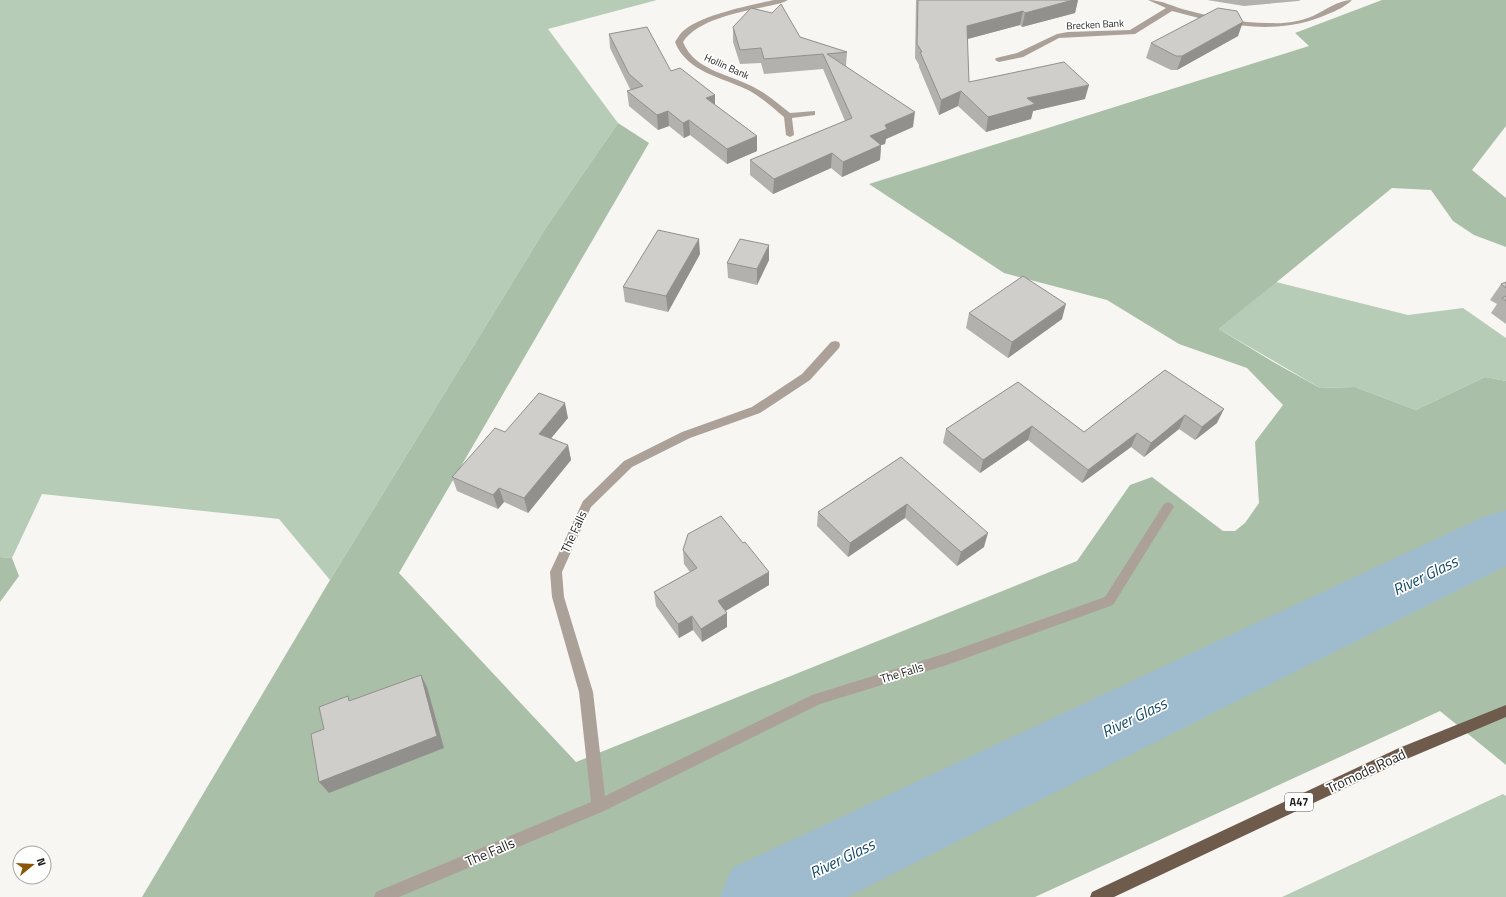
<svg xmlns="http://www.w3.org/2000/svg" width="1506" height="897" viewBox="0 0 1506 897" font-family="'Titillium Web',sans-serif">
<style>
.green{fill:#b7ccb6}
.forest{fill:#a9bfa8}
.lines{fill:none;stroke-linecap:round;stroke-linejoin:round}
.river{fill:#9ebccd;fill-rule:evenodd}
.service{fill:#aca198;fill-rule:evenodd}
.minor{fill:#aca198;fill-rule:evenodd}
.primary{fill:#6e5b4c;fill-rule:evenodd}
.wall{fill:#b2b1ae}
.shaded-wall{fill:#91908d}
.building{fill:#cfceca;stroke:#91908d}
.labels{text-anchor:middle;stroke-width:3.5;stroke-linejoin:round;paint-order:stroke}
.far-street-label{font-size:10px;fill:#1d1d1b;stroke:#fff}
.shield{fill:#fff;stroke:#61615f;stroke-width:1}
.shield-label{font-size:11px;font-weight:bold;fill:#1d1d1b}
.street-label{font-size:12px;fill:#1d1d1b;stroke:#fff}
.near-street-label{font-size:14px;fill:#1d1d1b;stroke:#fff}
.near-water-label{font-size:16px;font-style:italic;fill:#144a65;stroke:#fff}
</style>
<rect width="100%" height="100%" fill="#f7f6f2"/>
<!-- green -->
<g class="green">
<polygon points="0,0 657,0 548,29 618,123 547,226 330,580 279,519 42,494 12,558 0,557"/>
<polygon points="1276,282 1408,315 1463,308 1506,338 1506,381 1485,377 1416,410 1355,387 1320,388 1219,329"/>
<polygon points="1503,794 1506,796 1506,897 1282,897"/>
</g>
<!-- forest -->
<g class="forest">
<polygon points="1382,0 1506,0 1506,126 1472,170 1506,198 1506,247 1474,235 1453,221 1431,190 1392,188 1219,329 1275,363 1320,388 1355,387 1416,410 1485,377 1506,381 1506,765 1440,711 1035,897 142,897 330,580 547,226 618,123 649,143 399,573 576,762 1077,561 1130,485 1152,477 1223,531 1235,531 1245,523 1259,503 1255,442 1283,405 1247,368 1179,344 1107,300 1004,273 869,184 1309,46 1295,33"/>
<polygon points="0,557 12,558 19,576 0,602"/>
</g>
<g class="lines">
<!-- river -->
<polygon class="river" points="1506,510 1506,566 847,897 720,897 732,868 1483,517"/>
<!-- service -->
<polygon class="service" points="835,341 839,342 840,345 839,348 810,380 760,413 690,438 632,467 591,507 562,572 564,597 593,692 605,796 812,695 947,653 1105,597 1164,504 1168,502 1172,504 1174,507 1172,510 1113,605 947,665 820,704 604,811 399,897 374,897 376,892 591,802 579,692 552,597 550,572 583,501 624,461 682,432 752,407 802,374 831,342"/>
<!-- minor -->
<g class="minor">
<path d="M774 0H788C782 4 771 5 764 7 739 12 697 20 683 42 695 72 732 74 757 89 769 95 779 105 790 113L815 111V115L792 118 794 135 790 137 786 135 784 117C773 108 762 98 750 91 723 77 687 73 675 42 677 39 680 34 682 32 699 15 751 5 774 0Z"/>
<path d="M1148 0C1162 0 1174 7 1186 10 1212 17 1241 23 1268 23 1283 24 1299 22 1313 16 1326 10 1338 0 1352 0 1346 6 1336 11 1328 14 1278 37 1223 25 1172 11L1135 34 1059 38 1023 57 999 62 995 60 996 58 1017 53 1057 34 1068 32 1130 30 1166 8Z"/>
</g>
<!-- primary -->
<polygon class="primary" points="1506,705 1506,717 1409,758 1114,897 1090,897 1092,892 1399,748"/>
</g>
<!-- wall -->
<g class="wall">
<polygon points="916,0 1078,0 1075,13 1022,27 1020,25 967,39 969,82 1085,99 1033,111 1031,119 986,132 958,106 939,115 919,67 919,65 915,58"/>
<polygon points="1207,0 1301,0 1298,1 1244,6"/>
<polygon points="733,27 800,37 847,52 846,66 913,127 886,139 885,144 881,145 880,160 842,177 831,168 773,194 750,175 750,160 845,121 823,69 764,74 761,63 740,64 733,42"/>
<polygon points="609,34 671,71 715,105 757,136 757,151 727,164 690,135 684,138 669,126 658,130 629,106 627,91 632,90 630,89 610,48"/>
<polygon points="1238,36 1177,70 1171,70 1146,58 1151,43"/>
<polygon points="769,245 769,260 757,285 728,278 727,263"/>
<polygon points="700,254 668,312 625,302 623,287"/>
<polygon points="1506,282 1506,324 1491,313 1497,304 1490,300 1501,284"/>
<polygon points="969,313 1062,319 1008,358 966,328"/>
<polygon points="1165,370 1217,423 1195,440 1179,429 1144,457 1131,447 1082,483 1028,440 980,473 943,443 946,429 1018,382 1084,432"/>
<polygon points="568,418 551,438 568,445 571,460 528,513 504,502 498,509 457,491 452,477"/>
<polygon points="901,457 984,547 957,566 905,518 848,557 817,526 818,512"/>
<polygon points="683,550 769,585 725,611 727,613 727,627 702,642 693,630 679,638 656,606 654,592 690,572 684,564"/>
</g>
<!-- shaded-wall -->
<g class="shaded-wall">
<polygon points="1073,0 1078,0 1075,13 1022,27 1025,13"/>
<polygon points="1023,11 1020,25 964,40 967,26"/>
<polygon points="1243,22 1238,36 1177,70 1182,56"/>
<polygon points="1089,85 1085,99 1033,111 1031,119 986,132 988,117 1027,98"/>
<polygon points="961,91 958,106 939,115 941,100"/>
<polygon points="715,95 715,110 706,98"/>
<polygon points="668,111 669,126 658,130 657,115"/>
<polygon points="915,112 913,127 886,139 885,144 881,145 880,160 842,177 843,162 870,136 885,125"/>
<polygon points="689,120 690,135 684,138 683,123"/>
<polygon points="757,136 757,151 727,164 727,149"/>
<polygon points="832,153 831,168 773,194 774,179"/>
<polygon points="699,239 700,254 668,312 666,296"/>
<polygon points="769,245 769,260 757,285 757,269"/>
<polygon points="1066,304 1062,319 1008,358 1012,342"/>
<polygon points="565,403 568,418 543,448 539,434"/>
<polygon points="1224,409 1217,423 1195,440 1202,427"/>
<polygon points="1185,415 1179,429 1144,457 1151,443"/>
<polygon points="1032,426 1028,440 980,473 983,460"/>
<polygon points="1137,433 1131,447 1082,483 1088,470"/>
<polygon points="568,445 571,460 528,513 524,498"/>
<polygon points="499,488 504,502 498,509 493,495"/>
<polygon points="907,504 905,518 848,557 850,543"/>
<polygon points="988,533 984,547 957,566 961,552"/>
<polygon points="769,572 769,585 719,615 718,601"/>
<polygon points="727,613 727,627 702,642 701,629"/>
<polygon points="692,616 693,630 679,638 678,624"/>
<polygon points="421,675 427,687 444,748 329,793 319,782"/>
</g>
<!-- building -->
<g class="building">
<polygon points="918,0 1073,0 1025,13 1023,11 967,26 969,82 1064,62 1089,85 1027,98 1035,104 988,117 961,91 941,100 920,52 922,52 917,44"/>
<polygon points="781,4 800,37 847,52 827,54 915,112 885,125 887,129 870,136 881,145 843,162 832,153 774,179 750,160 852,118 823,54 764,59 761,48 740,50 733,27 751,8 772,13"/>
<polygon points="1218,8 1237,11 1243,22 1182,56 1176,56 1151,43"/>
<polygon points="647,27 671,71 680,68 715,95 706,98 757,136 727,149 689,120 683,123 668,111 657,115 627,91 643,86 629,74 609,34"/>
<polygon points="658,230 699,239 666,296 623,287"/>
<polygon points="740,239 769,245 757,269 727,263"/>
<polygon points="1023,276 1066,304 1012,342 969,313"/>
<polygon points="1506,282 1506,288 1501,284"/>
<polygon points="1506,296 1506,301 1502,298"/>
<polygon points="1165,370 1224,409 1202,427 1185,415 1151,443 1137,433 1088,470 1032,426 983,460 946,429 1018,382 1084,432"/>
<polygon points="539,393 565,403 539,434 568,445 524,498 499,488 493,495 452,477 495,428 505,432"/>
<polygon points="901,457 988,533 961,552 907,504 850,543 818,512"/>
<polygon points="721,516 743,543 745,542 769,572 718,601 727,613 701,629 692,616 678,624 654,592 697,568 683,550 688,534"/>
<polygon points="421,675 437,736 319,782 311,734 324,729 319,707 348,696 349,701"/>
</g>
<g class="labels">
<!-- far-street labels -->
<g class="far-street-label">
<text transform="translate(1095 24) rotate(-3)" y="4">Brecken Bank</text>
<text transform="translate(727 66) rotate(24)" y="4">Hollin Bank</text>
</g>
<!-- shield labels -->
<rect class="shield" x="1285" y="793" width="28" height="18" rx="3"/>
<g class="shield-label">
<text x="1299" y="806">A47</text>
</g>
<!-- street labels -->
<g class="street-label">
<text transform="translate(574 532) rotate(-65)" y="4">The Falls</text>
<text transform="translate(902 673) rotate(-17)" y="4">The Falls</text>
</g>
<!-- near-street labels -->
<g class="near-street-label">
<text transform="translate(1366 771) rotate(-25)" y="5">Tromode Road</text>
<text transform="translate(490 852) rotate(-23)" y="5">The Falls</text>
</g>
<!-- near-water labels -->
<g class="near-water-label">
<text transform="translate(1425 575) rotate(-26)" y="6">River Glass</text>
<text transform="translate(1134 717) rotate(-26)" y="6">River Glass</text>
<text transform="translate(842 858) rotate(-26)" y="6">River Glass</text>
</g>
</g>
<!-- north arrow -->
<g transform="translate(32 865) rotate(72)"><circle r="19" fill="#ffffff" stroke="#a5a5a4"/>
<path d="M0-3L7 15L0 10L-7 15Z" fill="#8b5605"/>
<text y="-6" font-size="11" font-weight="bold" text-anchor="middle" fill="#1d1d1b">N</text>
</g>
</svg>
